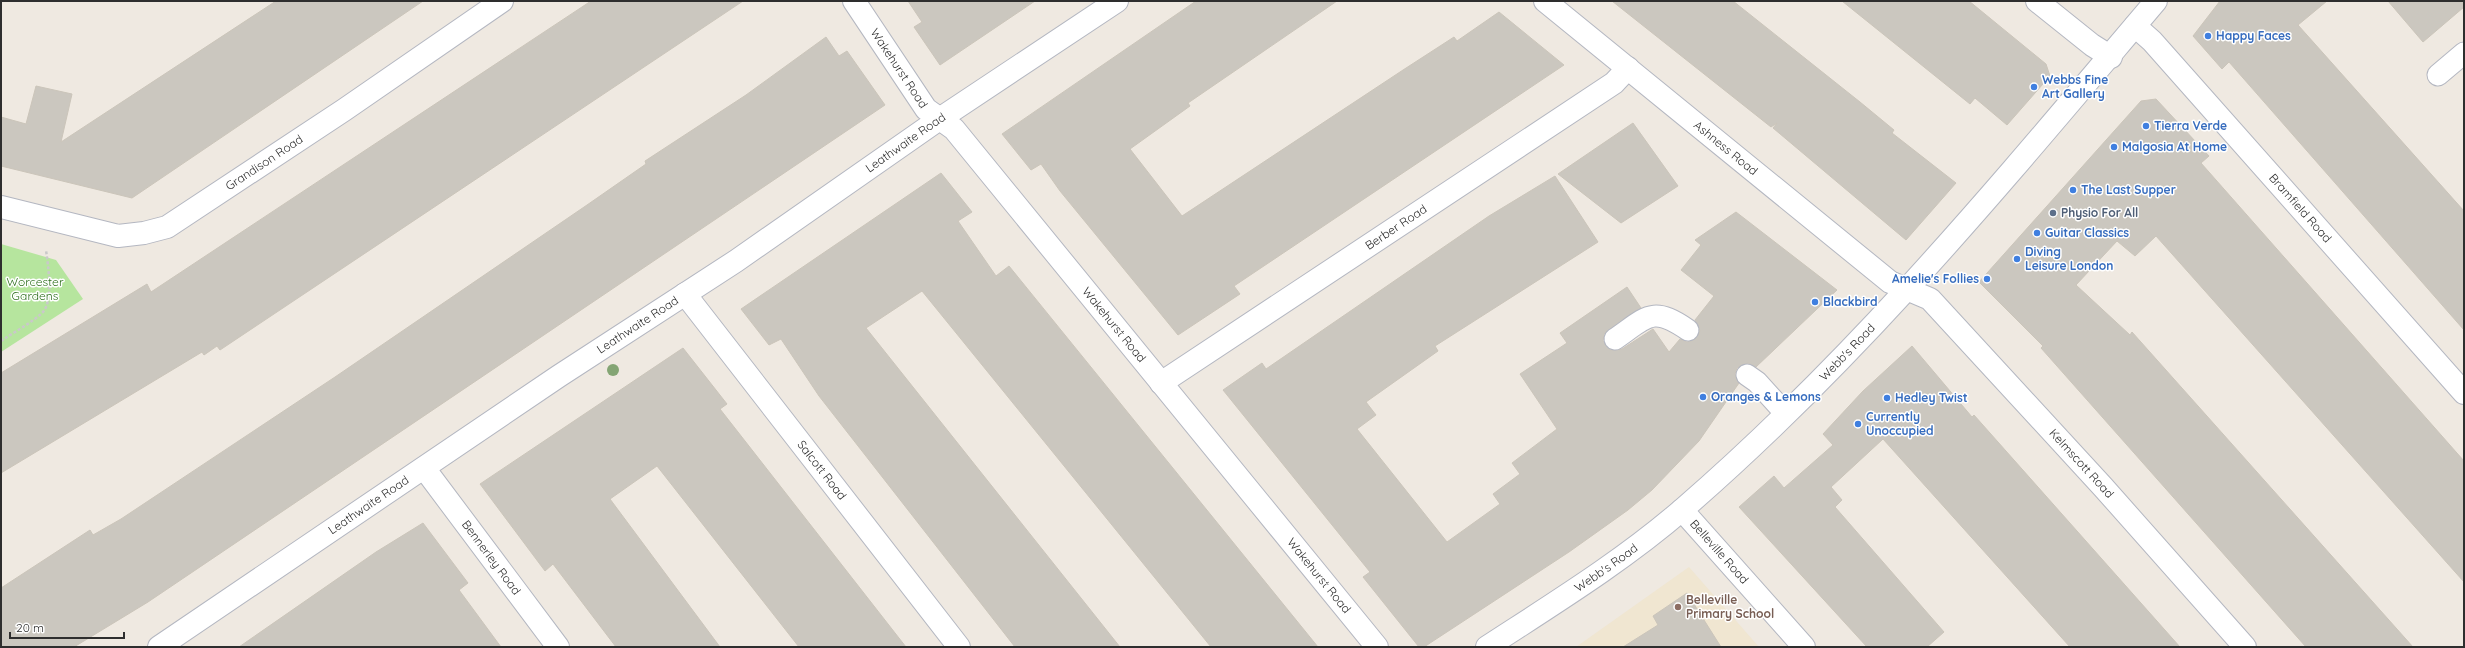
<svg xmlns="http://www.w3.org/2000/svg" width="2465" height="648" viewBox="0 0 2465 648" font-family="Quicksand,sans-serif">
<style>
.education{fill:#f0e6d1}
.green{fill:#b6e59e}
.building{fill:#cbc7bf;stroke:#cbc5ba}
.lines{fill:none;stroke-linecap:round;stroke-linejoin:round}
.service-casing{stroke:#b4b7c1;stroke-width:23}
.minor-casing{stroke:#b4b7c1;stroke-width:24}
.path{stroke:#c9c9c9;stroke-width:2.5;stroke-dasharray:3 2;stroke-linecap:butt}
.service{stroke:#fff;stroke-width:21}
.minor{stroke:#fff;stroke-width:22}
.tree{fill:#84a574}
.shop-dot{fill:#3f7fe0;stroke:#fff;stroke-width:1.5}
.service-dot{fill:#5c6f8a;stroke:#fff;stroke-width:1.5}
.education-dot{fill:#8d6e63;stroke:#fff;stroke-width:1.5}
.labels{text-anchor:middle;stroke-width:3;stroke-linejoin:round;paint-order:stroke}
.shop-label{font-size:12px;font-weight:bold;fill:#366cbe;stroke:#fff;text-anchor:start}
.street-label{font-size:12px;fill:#2e2e2e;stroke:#fff}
.service-label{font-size:12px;font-weight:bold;fill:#4e5e75;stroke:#fff;text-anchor:start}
.park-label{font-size:12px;fill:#2c6e1b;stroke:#fff}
.education-label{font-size:12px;font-weight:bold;fill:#785e54;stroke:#fff;text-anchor:start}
</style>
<rect width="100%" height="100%" fill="#efe9e1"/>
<!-- education -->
<polygon class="education" points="1689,567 1759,647 1576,647"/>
<!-- green -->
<polygon class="green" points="1,244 56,260 83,299 1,352"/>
<!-- building -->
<g class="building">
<polygon points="276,1 423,1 132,198 1,166 1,117 26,124 36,86 72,94 61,142"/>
<polygon points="591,1 743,1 220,350 217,346 204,355 202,352 1,473 1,373 147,284 151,292"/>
<polygon points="908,1 1035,1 940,65 914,27 922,22"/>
<polygon points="1196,1 1337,1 1188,103 1190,106 1130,149 1182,216 1403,70 1454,37 1457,41 1499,12 1564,65 1234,286 1240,294 1178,335 1060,191 1041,164 1031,170 1002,134"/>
<polygon points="1612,1 1733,1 1860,102 1894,130 1892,133 1956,183 1906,240 1773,128 1777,123 1771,127"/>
<polygon points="1842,1 1969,1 2046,64 2050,76 2007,125 1975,98 1970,104"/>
<polygon points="2220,1 2327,1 2298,25 2464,211 2464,330 2229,62 2222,69 2193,36"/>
<polygon points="2388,1 2464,1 2464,7 2423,42"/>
<polygon points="826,37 839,56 847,51 885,105 148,602 74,647 1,647 1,588 90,530 93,535 121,519 335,377 587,205 646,164 645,161 746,95"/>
<polygon points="2156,99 2209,156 2201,163 2464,461 2464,582 2156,236 2135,256 2117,241 2076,285 2130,335 2132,332 2413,647 2306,647 2041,348 2043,346 1979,282 2141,101"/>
<polygon points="1633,123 1678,186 1621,223 1558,174"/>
<polygon points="941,173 972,212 958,221 996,276 1009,266 1318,647 1211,647 922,291 866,328 1120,647 1015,647 819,396 781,339 769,345 741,309"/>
<polygon points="1555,176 1598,242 1435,346 1438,351 1366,402 1376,415 1357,429 1447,542 1500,504 1493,494 1520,474 1512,463 1557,429 1520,374 1567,343 1560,333 1627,287 1641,308 1604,334 1603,341 1610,350 1622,349 1653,329 1669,352 1680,339 1687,342 1694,340 1700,331 1695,320 1714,296 1681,270 1701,245 1695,240 1736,212 1837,290 1756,367 1748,363 1737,368 1735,374 1739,383 1699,441 1652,490 1628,510 1569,552 1424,647 1419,647 1363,577 1370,572 1223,390 1262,363 1266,369 1489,216"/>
<polygon points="1912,346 1972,417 1974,415 2180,647 2070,647 1883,439 1831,487 1842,500 1835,507 1944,632 1927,647 1867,647 1739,507 1774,476 1784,488 1833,445 1823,434 1863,391"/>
<polygon points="683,348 727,404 720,409 906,647 799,647 657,466 610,499 720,647 616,647 553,564 545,571 480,484"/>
<polygon points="423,523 468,583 459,590 501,647 239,647 376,552"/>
<polygon points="1687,593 1721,647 1623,647 1658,625 1653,616"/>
</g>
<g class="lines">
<!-- service casing -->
<g class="service-casing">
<g id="service">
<polyline points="2438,75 2464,53"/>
<path d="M1615 339C1647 317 1652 305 1688 330"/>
<polyline points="1747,375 1757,382 1786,414"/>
</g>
</g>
<!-- minor casing -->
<g class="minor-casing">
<g id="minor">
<path id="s1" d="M854 1 926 109 954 129 1377 647"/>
<path id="s2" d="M1545 1 1890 282 1930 299 2103 487 2245 647"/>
<polyline points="2037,1 2092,45 2111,57"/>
<path id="s3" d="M2135 26 2152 41 2464 393"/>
<path id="s4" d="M1 207 118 236 144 233 167 227 344 110 502 1"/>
<path id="s5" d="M685 294 959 647"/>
<path id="s6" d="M1161 383 1614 83 1628 68"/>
<path id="s7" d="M424 468 558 647"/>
<path id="s8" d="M1682 510 1804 647"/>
<path id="s9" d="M159 647 559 376 736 261 938 120 1117 1"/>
<path id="s10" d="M1487 647C1553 604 1623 561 1683 509 1860 356 2005 179 2156 1"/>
</g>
</g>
<!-- path -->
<path class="path" d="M1 341C14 332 30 324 42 313 54 302 48 265 46 250"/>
<!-- service -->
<use href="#service" class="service"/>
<!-- minor -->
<use href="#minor" class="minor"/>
</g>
<!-- trees -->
<circle class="tree" cx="613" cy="370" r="6"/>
<!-- markers -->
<g class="shop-dot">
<circle cx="2208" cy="36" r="4"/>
<circle cx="2034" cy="87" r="4"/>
<circle cx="2146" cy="126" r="4"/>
<circle cx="2114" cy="147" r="4"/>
<circle cx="2073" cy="190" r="4"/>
<circle cx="2037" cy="233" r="4"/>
<circle cx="2017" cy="259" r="4"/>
<circle cx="1987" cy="279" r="4"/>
<circle cx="1815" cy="302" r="4"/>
<circle cx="1703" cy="397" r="4"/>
<circle cx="1887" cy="398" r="4"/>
<circle cx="1858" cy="424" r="4"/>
</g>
<circle class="service-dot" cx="2053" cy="213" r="4"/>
<circle class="education-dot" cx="1678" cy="607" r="4"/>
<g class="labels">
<!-- shop labels -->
<g class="shop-label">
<text x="2216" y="40">Happy Faces</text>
<text x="2042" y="84">Webbs Fine<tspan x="2042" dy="14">Art Gallery</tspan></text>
<text x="2154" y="130">Tierra Verde</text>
<text x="2122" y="151">Malgosia At Home</text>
<text x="2081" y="194">The Last Supper</text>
<text x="2045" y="237">Guitar Classics</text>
<text x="2025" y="256">Diving<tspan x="2025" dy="14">Leisure London</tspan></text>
<text x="1979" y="283" text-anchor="end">Amelie's Follies</text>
<text x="1823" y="306">Blackbird</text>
<text x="1711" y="401">Oranges &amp; Lemons</text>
<text x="1895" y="402">Hedley Twist</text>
<text x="1866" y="421">Currently<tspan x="1866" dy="14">Unoccupied</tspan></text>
</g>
<!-- street labels -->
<g class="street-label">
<text dy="4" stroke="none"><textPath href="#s1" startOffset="81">Wakehurst Road</textPath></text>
<text dy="4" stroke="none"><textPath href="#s9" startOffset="901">Leathwaite Road</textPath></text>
<text dy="4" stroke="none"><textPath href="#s2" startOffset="233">Ashness Road</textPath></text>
<text dy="4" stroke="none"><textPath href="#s4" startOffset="287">Grandison Road</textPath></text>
<text dy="4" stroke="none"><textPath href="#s3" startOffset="246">Bramfield Road</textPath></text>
<text dy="4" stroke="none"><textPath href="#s6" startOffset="282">Berber Road</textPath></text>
<text dy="4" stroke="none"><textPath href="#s9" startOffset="577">Leathwaite Road</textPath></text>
<text dy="4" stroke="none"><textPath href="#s1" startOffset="417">Wakehurst Road</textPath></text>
<text dy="4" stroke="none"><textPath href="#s10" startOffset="467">Webb's Road</textPath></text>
<text dy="4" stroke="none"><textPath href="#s2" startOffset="712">Kelmscott Road</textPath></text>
<text dy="4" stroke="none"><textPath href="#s5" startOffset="223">Salcott Road</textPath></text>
<text dy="4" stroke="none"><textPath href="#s9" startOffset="253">Leathwaite Road</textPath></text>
<text dy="4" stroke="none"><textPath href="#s8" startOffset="56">Belleville Road</textPath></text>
<text dy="4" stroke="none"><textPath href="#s7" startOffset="112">Bennerley Road</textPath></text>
<text dy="4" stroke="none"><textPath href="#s10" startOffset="143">Webb's Road</textPath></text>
<text dy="4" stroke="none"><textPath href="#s1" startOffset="741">Wakehurst Road</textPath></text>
</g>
<!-- service labels -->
<g class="service-label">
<text x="2061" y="217">Physio For All</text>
</g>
<!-- park labels -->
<g class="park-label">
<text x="35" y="286">Worcester<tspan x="35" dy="14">Gardens</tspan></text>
</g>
<!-- education labels -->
<g class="education-label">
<text x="1686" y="604">Belleville<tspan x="1686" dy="14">Primary School</tspan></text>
</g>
</g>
<!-- border -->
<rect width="2465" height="648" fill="none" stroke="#2e2e2e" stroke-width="4"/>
<!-- scale -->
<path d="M10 632v6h114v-6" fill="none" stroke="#2e2e2e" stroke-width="2"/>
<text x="16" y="632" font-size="12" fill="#2e2e2e" stroke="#ffffff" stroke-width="3" paint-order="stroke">20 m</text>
</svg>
